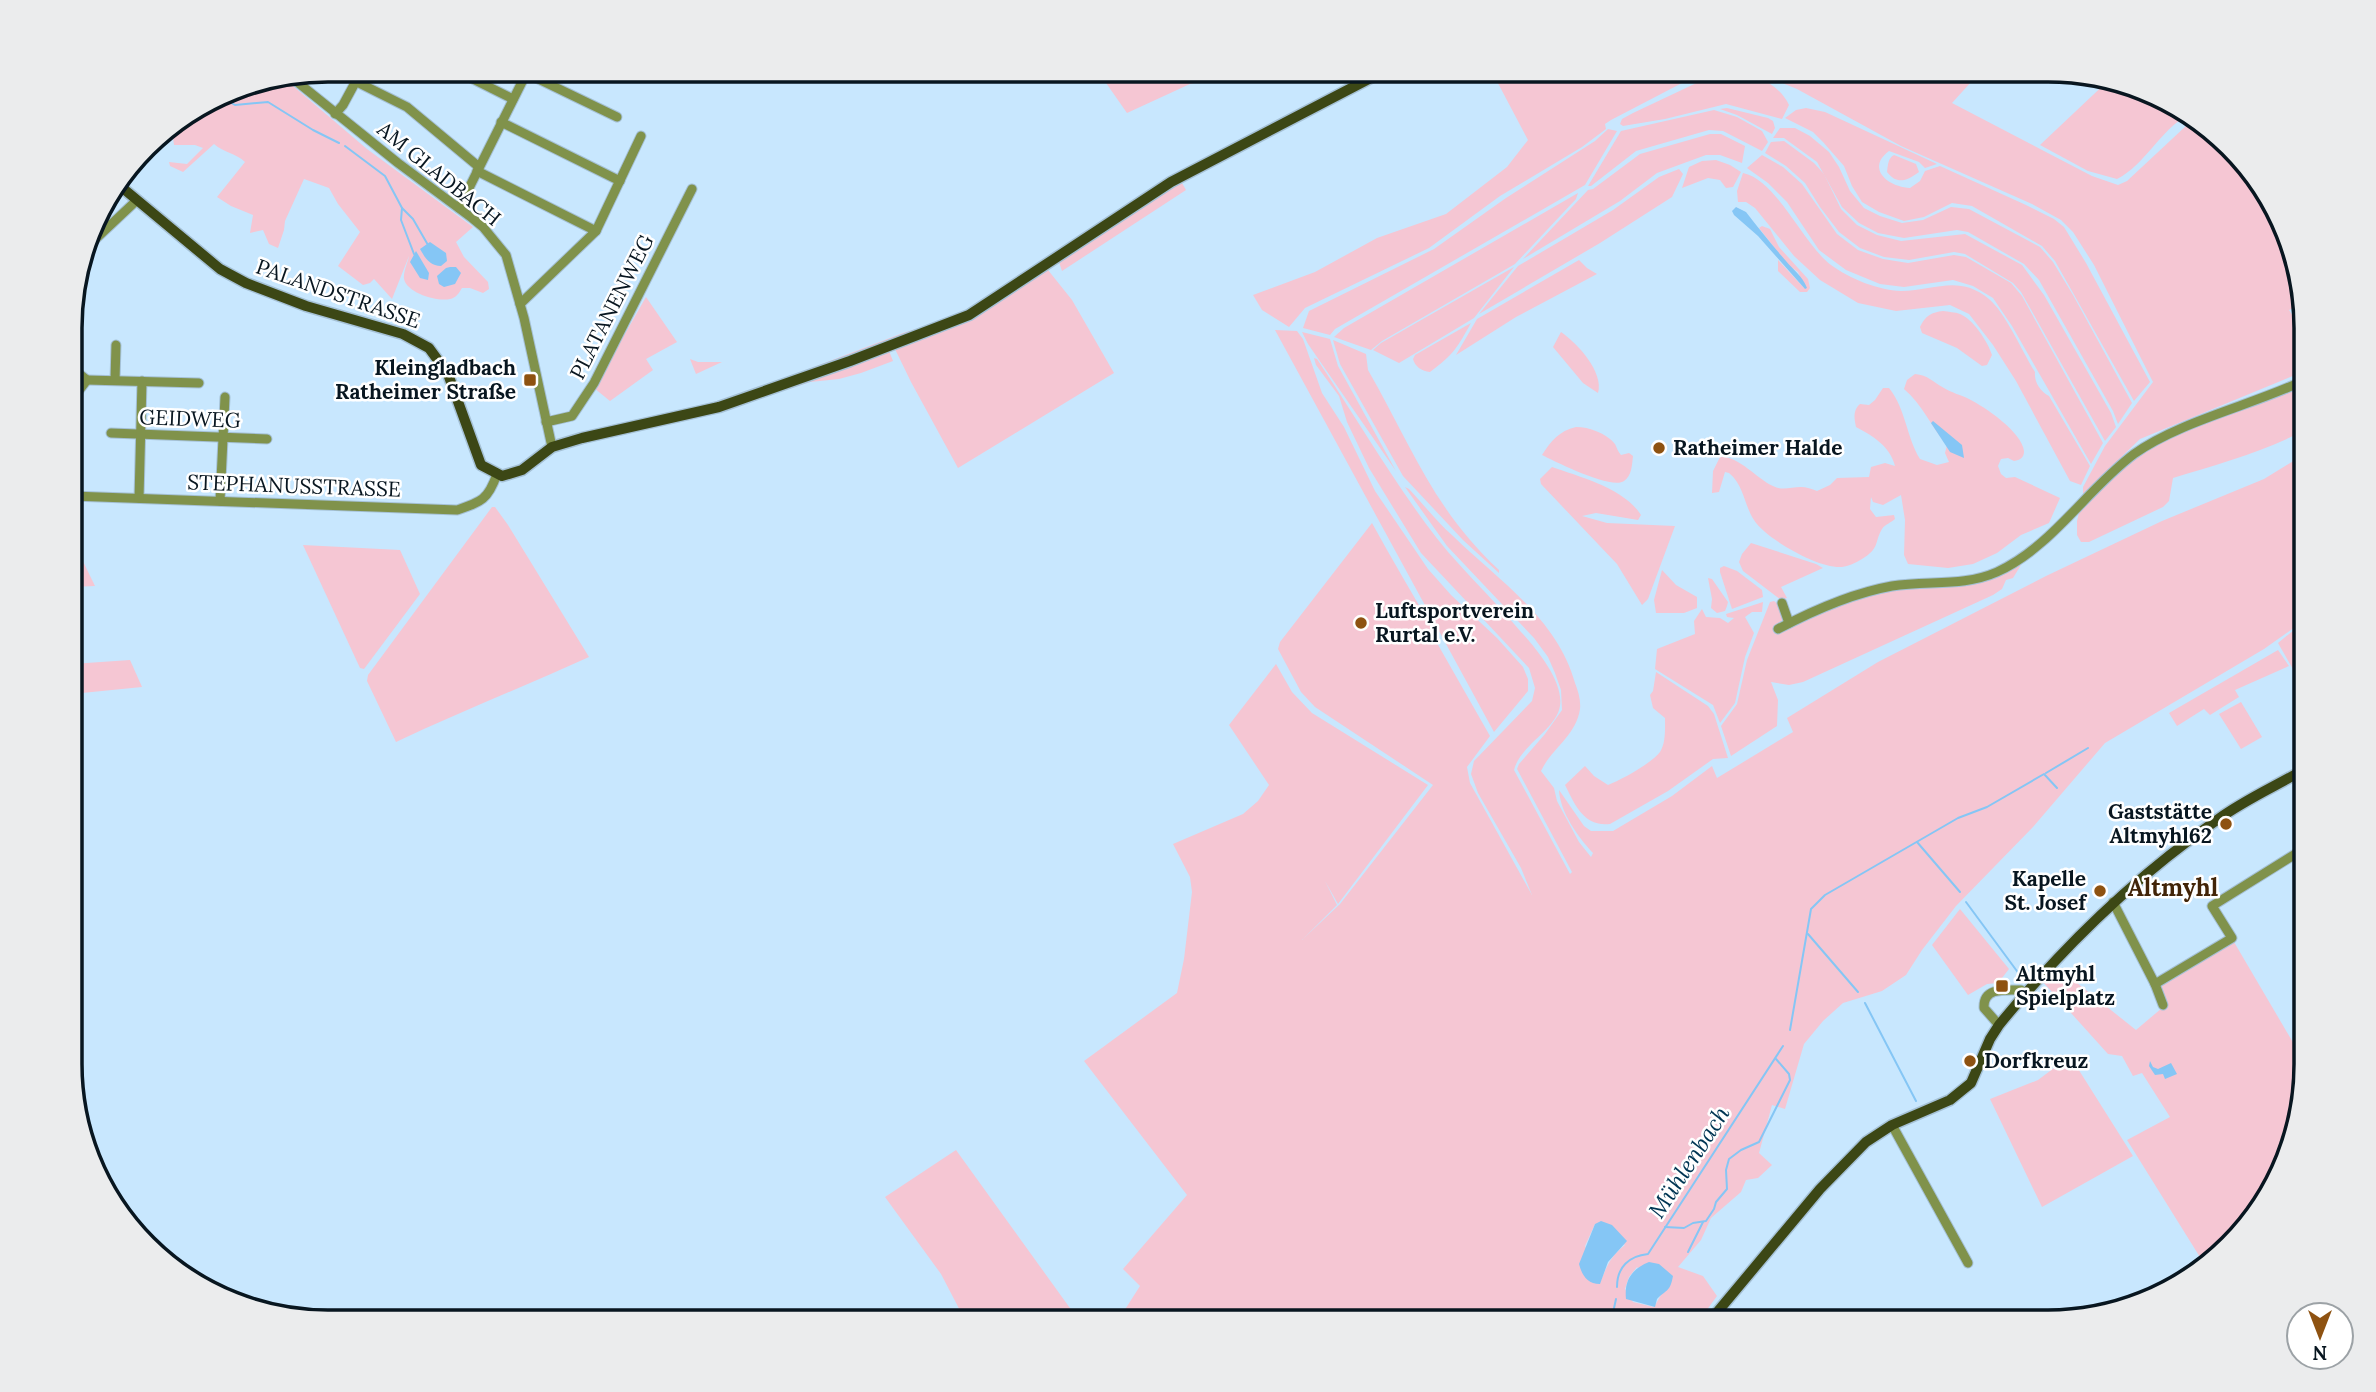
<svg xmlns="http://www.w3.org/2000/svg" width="2376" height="1392" viewBox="0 0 2376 1392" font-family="Lora,serif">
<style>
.green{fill:#f5c6d3;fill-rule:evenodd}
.water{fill:#85c6f5}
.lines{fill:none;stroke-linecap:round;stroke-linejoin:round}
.stream{stroke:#85c6f5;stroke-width:2}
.minor-casing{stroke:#a5c1d6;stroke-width:11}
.major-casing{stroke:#a5c1d6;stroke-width:13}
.minor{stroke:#80924b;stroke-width:9}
.major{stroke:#3c4715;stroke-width:10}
.poi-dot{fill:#8e5211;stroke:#fff;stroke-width:2.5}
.labels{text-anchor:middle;stroke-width:5;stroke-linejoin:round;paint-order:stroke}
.street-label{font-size:21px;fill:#081620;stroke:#fff}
.poi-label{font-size:21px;font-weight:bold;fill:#081620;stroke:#fff;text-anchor:start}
.water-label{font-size:23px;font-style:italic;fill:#003553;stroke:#fff}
.quarter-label{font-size:24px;font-weight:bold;fill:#422408;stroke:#fff}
.rim{fill:none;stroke:#081620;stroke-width:3.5}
</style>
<rect width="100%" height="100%" fill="#c8e7fe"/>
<!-- green -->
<g class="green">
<polygon points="1097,70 1248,70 1190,84 1127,113"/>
<polygon points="1491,70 1707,70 1611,120 1605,124 1606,129 1582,147 1500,196 1429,248 1305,308 1289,327 1262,310 1253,295 1315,272 1377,238 1446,214 1507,167 1528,140"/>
<path d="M1724 70C1749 70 1778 82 1789 105L1782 119 1726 104 1665 119 1623 126 1620 124 1622 119 1633 113Z"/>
<polygon points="1750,70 1982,70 1952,103 2092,176 2118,185 2127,181 2187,125 2194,122 2271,199 2303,304 2289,310 2293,316 2305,315 2305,323 2299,325 2305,328 2305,371 2140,439 2083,494 2083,487 2105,446 2153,382 2094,265 2073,232 2061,220 2032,204 1901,146 1797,89"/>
<path d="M2111 78 2177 105 2188 115C2160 130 2145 165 2117 179L2088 171 2040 145Z"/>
<path d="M281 79 293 86 367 149 473 227 456 242 464 257 488 282 489 289 483 293 470 288H462C459 293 456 298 450 299 437 302 407 293 404 279 403 272 408 262 409 256L392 299 374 279 370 283 363 285 338 266 360 232 338 204 329 188 304 179 285 221 284 230 278 248 269 244 263 230 250 233 253 215 231 206 217 197 245 162C236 153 224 153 214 144L183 172 170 166 169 162 187 164 203 148 195 145H174L172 130 168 128 229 89Z"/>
<polygon points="1727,108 1768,118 1773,121 1775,128 1772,134 1737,115 1720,109"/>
<path d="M1806 108 1825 112 1937 164 1925 168 1919 162 1889 151C1866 168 1887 187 1910 188L1920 181 1925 171 1940 166 2026 205 2054 219 2064 227 2086 263 2150 382 2134 401 2055 261 2042 246 1972 206 1952 203 1924 217 1904 221 1879 212 1862 202 1852 186 1844 166 1823 142 1813 132 1785 118 1796 110Z"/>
<polygon points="1714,110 1737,117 1762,131 1768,142 1762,151 1723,131 1709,130 1636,151 1591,186 1588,186 1621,131"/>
<polygon points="1780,128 1795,128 1810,136 1829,152 1839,167 1850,191 1864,208 1880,216 1902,223 1923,220 1951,207 1969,209 2040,247 2053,262 2073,295 2132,403 2118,424 2113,411 2039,280 2024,264 1968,232 1957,230 1904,238 1878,233 1859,223 1842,207 1817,162 1784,138 1773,138"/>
<polygon points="1608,129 1617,131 1585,185 1335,329 1330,335 1303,328 1309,311 1434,249 1506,198 1595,141"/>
<polygon points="1710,134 1721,134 1745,146 1742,163 1720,155 1706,155 1657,173 1620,201 1523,259 1588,190 1593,189 1640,154"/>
<polygon points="1784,141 1814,163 1824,174 1841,209 1857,225 1877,235 1901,241 1965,234 2022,265 2044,295 2111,413 2116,427 2105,441 2021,292 2013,283 1965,254 1954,252 1909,260 1884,257 1860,248 1839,232 1820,207 1805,183 1786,166 1765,153 1771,142"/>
<polygon points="1762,155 1783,167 1802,184 1837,234 1858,250 1883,259 1908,263 1954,255 1966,257 2011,283 2022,296 2103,443 2091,464 2012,326 1993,298 1973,286 1953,280 1904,287 1880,284 1846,270 1819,250 1787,202 1768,183 1747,168"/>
<path d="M1894 155 1916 164 1919 172C1907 181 1897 185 1887 172 1888 165 1888 158 1894 155Z"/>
<polygon points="1716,160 1730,165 1741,172 1733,187 1726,188 1720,180 1708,178 1682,188 1689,167 1702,161"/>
<polygon points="1679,169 1683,174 1672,197 1600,243 1479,314 1518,266 1613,210 1659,177"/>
<path d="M1743 173C1777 180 1803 244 1831 265 1850 279 1878 290 1901 291 1935 291 1958 274 1989 299 2005 312 2023 353 2035 372 2034 382 2040 391 2049 396L2090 466 2081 485 2070 481 2016 381 1993 345 1969 314 1950 305 1896 311 1858 303 1820 280 1794 256 1755 208 1746 202H1738L1737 191Z"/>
<polygon points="1178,183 1182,183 1186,190 1062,271 1059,262 1062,258"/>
<polygon points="1578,193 1576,199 1515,264 1382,341 1371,350 1334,337 1344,328"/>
<polygon points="1762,226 1770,229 1779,247 1808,279 1810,288 1807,292 1800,292 1778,271 1778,260 1805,289 1798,272 1788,265 1759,228"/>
<polygon points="1579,260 1587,268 1597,274 1516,317 1456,355 1477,319"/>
<polygon points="1514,267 1474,318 1399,363 1373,350 1381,343"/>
<polygon points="1048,270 1072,300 1114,373 958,468 911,382 895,349 962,322"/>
<polygon points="646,297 677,342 646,359 653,370 610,401 594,388"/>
<path d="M1943 311C1949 312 1955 312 1960 314 1973 319 1988 342 1992 355L1987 365 1982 366 1957 348 1922 333 1920 327C1925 316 1932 312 1943 311Z"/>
<polygon points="949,319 951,319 744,394 903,333"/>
<path d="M1471 323C1457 348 1454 354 1430 372 1422 371 1415 367 1413 359L1415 355Z"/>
<polygon points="1275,330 1297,331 1303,339 1322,393 1344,427 1375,491 1428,569 1451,595 1497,638 1523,667 1528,679 1528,691 1494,732"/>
<polygon points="1302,332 1330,339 1338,366 1396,471 1308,344"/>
<path d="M1561 332C1577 343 1604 372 1598 393L1583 383 1553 347Z"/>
<path d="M1333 340 1366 354 1368 370C1411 445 1433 509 1499 570V573L1463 540 1403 476 1340 364Z"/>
<polygon points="889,351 893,361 861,373 839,379 810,382 739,405"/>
<path d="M1314 358 1317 359C1354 414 1387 471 1426 524 1454 563 1490 595 1521 632 1536 648 1564 682 1560 706 1556 730 1520 745 1514 770L1570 874 1572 872 1517 769 1519 764 1545 734 1562 710 1561 690 1555 673 1548 657 1534 638 1447 546 1405 487 1409 489C1424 505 1437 522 1453 536 1498 580 1557 618 1575 683 1578 691 1581 700 1580 709 1576 736 1551 749 1541 771L1554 788 1557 801 1579 842 1591 857 1593 853C1578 837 1560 812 1559 790L1584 826 1591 831H1613L1672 796 1712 766 1717 778 1793 732 1787 718 1878 662 2046 576 2162 521 2264 479 2305 454V620L2264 649 2105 743 2033 827 1956 906 1922 950 1906 975 1882 991 1843 1003 1823 1021 1804 1044 1785 1109 1772 1105 1759 1153 1772 1165 1758 1178 1746 1180 1741 1192 1711 1218 1701 1240 1678 1267 1703 1276 1717 1296 1698 1322H1632L1629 1320 1627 1322H1117L1140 1286 1123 1269 1187 1195 1084 1061 1177 993 1184 959 1192 892 1190 877 1173 844 1243 814 1258 801 1269 785 1229 725 1276 664 1292 692 1312 713 1428 785 1338 904 1325 881 1337 905 1302 940 1340 904 1433 785 1315 707 1301 692 1278 649 1280 642 1372 523C1392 560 1414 596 1435 633L1433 636 1490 736 1467 767 1470 783 1532 895 1521 868 1478 793 1471 774 1474 761 1532 701 1535 688 1529 668 1421 553 1369 468 1347 422 1339 396 1316 365ZM1595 1224 1625 1245C1611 1255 1606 1268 1600 1283L1585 1246ZM1637 1267 1661 1295 1654 1307 1633 1302 1625 1289 1629 1277Z"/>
<polygon points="690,359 698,362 722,362 696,374"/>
<path d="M1915 374C1928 375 1933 382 1944 388 1952 393 1961 395 1969 399 1985 407 2022 432 2024 451 2024 458 2020 460 2014 461L2008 458 2001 459 1998 466 2001 474 2006 478 2015 477 2060 498 2049 523 2021 535 1997 553 1973 564 1948 568 1908 564 1904 555 1905 520 1901 495 1883 505 1873 502 1871 497 1870 509 1876 517 1894 515 1895 519C1891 523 1885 524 1882 529 1874 543 1880 548 1862 559 1856 563 1848 566 1842 567 1819 569 1766 539 1754 520 1744 505 1744 485 1729 473L1725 472 1719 492 1712 493 1713 471 1720 457C1738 455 1756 478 1773 486 1782 491 1791 487 1801 487 1806 487 1812 489 1817 491L1830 485 1837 478 1869 477 1871 467 1885 463 1895 466C1890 446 1873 436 1856 427 1854 418 1853 410 1860 404L1869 405 1875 400 1883 388H1889C1906 409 1906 436 1920 459L1937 465 1949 462 1945 453 1947 445C1931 427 1923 405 1904 389L1907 380Z"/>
<path d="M2305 378V430C2264 452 2218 464 2173 478L2169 501 2163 507 2089 542H2081L2077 535V521L2082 500 2132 453Z"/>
<path d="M1576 427C1589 427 1606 433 1615 444 1617 448 1618 452 1621 455L1629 453 1633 456C1632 464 1632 476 1624 481 1612 490 1556 462 1542 455 1551 441 1559 431 1576 427Z"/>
<path d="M1552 467C1580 477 1624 488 1641 515L1638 520 1596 513 1582 516 1607 523 1675 526 1648 599 1642 605 1617 564 1541 484 1540 479Z"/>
<path d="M492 507H495L508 525 589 657C525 686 460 712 396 742L367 681 368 675Z"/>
<polygon points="1751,543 1816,564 1823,568 1781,587 1787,598 1781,600 1743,571 1739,562 1742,554"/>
<polygon points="72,545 76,547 95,586 72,587"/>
<polygon points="303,545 400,550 420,594 364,669 360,668"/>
<polygon points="2021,565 2013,578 2006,580 2002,589 1993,595 1803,682 1789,685 1771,682 1778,700 1777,726 1731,756 1721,726 1737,704 1747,660 1770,602 1774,601 1779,605 1784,619 1775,626 1778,632 1868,594 1902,588 1974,584"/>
<polygon points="1724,566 1737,571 1762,590 1763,597 1732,609 1720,572 1720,568"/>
<polygon points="1662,570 1676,585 1697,597 1697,608 1684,613 1656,613 1654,600"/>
<polygon points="1708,578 1712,579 1728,602 1727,606 1725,611 1717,613 1711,608 1712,599"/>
<polygon points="1763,602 1762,612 1752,612 1745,617 1754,633 1745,657 1735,703 1720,723 1713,705 1655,669 1657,649 1695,634 1694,621 1702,609 1706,617 1720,618 1728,623 1734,618 1727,617 1726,614"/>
<polygon points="2305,621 2305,628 2296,642 2305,663 2305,690 2278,643"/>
<polygon points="2278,650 2289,666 2235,690 2239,697 2210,715 2204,709 2177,726 2169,713"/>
<polygon points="130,660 142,687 72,694 72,664"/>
<path d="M1656 672 1708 706 1714 714 1728 758 1713 759 1668 791 1610 824C1584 827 1575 805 1565 785L1585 766 1594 776 1608 785C1621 780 1652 763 1660 752 1666 743 1665 728 1665 718L1653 708 1650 695 1653 691Z"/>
<polygon points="2241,702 2262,737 2241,749 2219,714"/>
<polygon points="1960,909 2009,969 1998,983 1987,984 1968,995 1932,945"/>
<polygon points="2231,942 2234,942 2305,1063 2305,1081 2271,1193 2203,1262 2127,1140 2170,1117 2142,1073 2133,1076 2122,1056 2108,1054 2043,982 2057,967 2136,1030 2162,1008 2158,987"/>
<polygon points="2070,1056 2133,1156 2042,1207 1990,1099 2038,1080"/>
<polygon points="956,1150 1080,1322 966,1322 941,1274 885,1197"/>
</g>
<!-- water -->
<g class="water">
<path d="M1736 207 1746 212C1759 229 1772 245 1786 261 1794 271 1802 275 1807 288L1805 289 1758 236 1734 215 1732 211Z"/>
<path d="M430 242 446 253 447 261 441 266C430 266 425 258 420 249Z"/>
<polygon points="416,251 429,273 428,280 420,278 410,262"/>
<polygon points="450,267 456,267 461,273 455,284 444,287 439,284 437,276 446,268"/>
<polygon points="1933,421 1962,445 1964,458 1950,452 1931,423"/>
<polygon points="2150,1061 2153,1067 2158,1069 2171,1063 2177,1074 2165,1079 2163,1074 2155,1075 2149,1066"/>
<path d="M1601 1221 1612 1225 1627 1241 1608 1262 1600 1284C1587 1284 1582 1275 1579 1264L1595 1224Z"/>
<path d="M1649 1262 1659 1264 1673 1276C1670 1292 1667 1289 1657 1299L1655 1307 1626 1299C1624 1280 1632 1269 1649 1262Z"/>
</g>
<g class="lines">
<!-- stream -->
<g class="stream">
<polyline points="219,96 235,105 268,102 313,130 339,143"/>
<polyline points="345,146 385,176 402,208 413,219 428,245"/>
<polyline points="402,208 401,220 414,254"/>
<polyline points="2046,773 2088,748"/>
<polyline points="1917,842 1960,892"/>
<polyline points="1966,902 2025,982"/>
<polyline points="1808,934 1858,992"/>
<polyline points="1865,1003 1916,1101"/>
<polyline points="1790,1030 1811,909 1825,895 1958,818 1987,807 2044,774 2057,788"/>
<polyline points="1665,1227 1684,1228 1693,1223 1706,1221 1714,1209 1716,1202 1727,1189 1726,1170 1729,1159 1741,1150 1759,1142 1790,1080 1789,1074 1776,1059"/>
<polyline points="1688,1252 1703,1222"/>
<path d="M1617 1287C1617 1267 1629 1256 1648 1254L1783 1046"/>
<polyline points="1611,1322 1616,1299"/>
</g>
<!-- minor casing -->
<g class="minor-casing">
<g id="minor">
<polyline points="455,70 513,99"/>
<polyline points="526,73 617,117"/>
<polyline points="291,77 398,163 472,218 483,227 506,255 524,318 552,447"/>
<polyline points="357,82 407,107 479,167"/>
<polyline points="335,114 343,105 362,70"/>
<polyline points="501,122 620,181"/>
<polyline points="477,171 596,231"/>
<polyline points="459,208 528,70"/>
<polyline points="87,247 136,201"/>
<polyline points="520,304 596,231 641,136"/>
<polyline points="72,368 87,380 74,397 74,409 72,409"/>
<polyline points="87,380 199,383"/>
<polyline points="115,380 116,345"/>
<polyline points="546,422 572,416 594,383 692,189"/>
<polyline points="111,433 267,439"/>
<path d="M72 496 457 510C481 502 488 500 497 474"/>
<polyline points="139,498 142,381"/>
<polyline points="220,501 225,397"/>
<polyline points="1782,603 1789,623"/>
<path d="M1778 629C1814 610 1853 593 1892 586 1928 580 1963 587 1997 572 2053 546 2086 490 2134 454 2180 421 2253 405 2305 380"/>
<polyline points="2113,902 2155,984 2232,938 2212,906 2305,848"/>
<polyline points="2155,984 2163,1005"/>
<path d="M1999 1025 1984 1008C1983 987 2005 990 2021 990L2026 995"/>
<polyline points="1892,1125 1968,1263"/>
</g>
</g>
<!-- major casing -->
<g class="major-casing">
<g id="major">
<polyline points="119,185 220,269 246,283 306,306 403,334 429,348 448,374 481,465 502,476 522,470 552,447 582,438 719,407 850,361 969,315 1171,182 1386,70"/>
<path d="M1709 1322 1820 1189 1866 1142 1892 1125 1950 1100 1971 1083 1990 1039 1999 1025C2062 948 2135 877 2217 820 2244 800 2276 786 2305 769"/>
</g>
</g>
<!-- minor -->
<use href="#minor" class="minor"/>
<!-- major -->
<use href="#major" class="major"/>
</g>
<!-- markers -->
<g class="poi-dot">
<rect x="523" y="373" width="14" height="14" rx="3.5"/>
<circle cx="1659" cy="448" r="7"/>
<circle cx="1361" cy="623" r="7"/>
<circle cx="2226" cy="824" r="7"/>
<circle cx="2100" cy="891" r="7"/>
<rect x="1995" y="979" width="14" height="14" rx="3.5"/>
<circle cx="1970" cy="1061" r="7"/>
</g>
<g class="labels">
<!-- street labels -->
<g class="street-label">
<text transform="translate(439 174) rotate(39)" y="7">AM GLADBACH</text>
<text transform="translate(338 294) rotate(19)" y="7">PALANDSTRASSE</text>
<text transform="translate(612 307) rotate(-63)" y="7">PLATANENWEG</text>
<text transform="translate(190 419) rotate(2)" y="7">GEIDWEG</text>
<text transform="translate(294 486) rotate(2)" y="7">STEPHANUSSTRASSE</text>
</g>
<!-- poi labels -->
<g class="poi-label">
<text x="516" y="375" text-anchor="end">Kleingladbach<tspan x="516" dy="24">Ratheimer Straße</tspan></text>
<text x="1673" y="455">Ratheimer Halde</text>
<text x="1375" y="618">Luftsportverein<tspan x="1375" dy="24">Rurtal e.V.</tspan></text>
<text x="2212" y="819" text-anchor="end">Gaststätte<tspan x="2212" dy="24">Altmyhl62</tspan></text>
<text x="2086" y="886" text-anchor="end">Kapelle<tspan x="2086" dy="24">St. Josef</tspan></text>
<text x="2016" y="981">Altmyhl<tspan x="2016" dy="24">Spielplatz</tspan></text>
<text x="1984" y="1068">Dorfkreuz</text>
</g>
<!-- water labels -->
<g class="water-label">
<text transform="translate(1689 1162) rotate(-57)" y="8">Mühlenbach</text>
</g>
<!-- quarter labels -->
<g class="quarter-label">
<text x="2173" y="896">Altmyhl</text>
</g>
</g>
<!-- crop -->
<path d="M0 0H2376V1392H0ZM328 82H2048A246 246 0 0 1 2294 328V1064A246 246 0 0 1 2048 1310H328A246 246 0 0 1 82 1064V328A246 246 0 0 1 328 82Z" fill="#ebeced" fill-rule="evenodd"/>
<path class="rim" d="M328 82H2048A246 246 0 0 1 2294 328V1064A246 246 0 0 1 2048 1310H328A246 246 0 0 1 82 1064V328A246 246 0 0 1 328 82Z"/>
<!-- north arrow -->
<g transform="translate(2320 1336) rotate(180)"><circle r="33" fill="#ffffff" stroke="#9ca2a6" stroke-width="2"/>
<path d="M0-5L12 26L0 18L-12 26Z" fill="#8e5211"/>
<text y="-10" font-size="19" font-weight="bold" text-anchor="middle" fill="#081620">N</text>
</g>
</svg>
